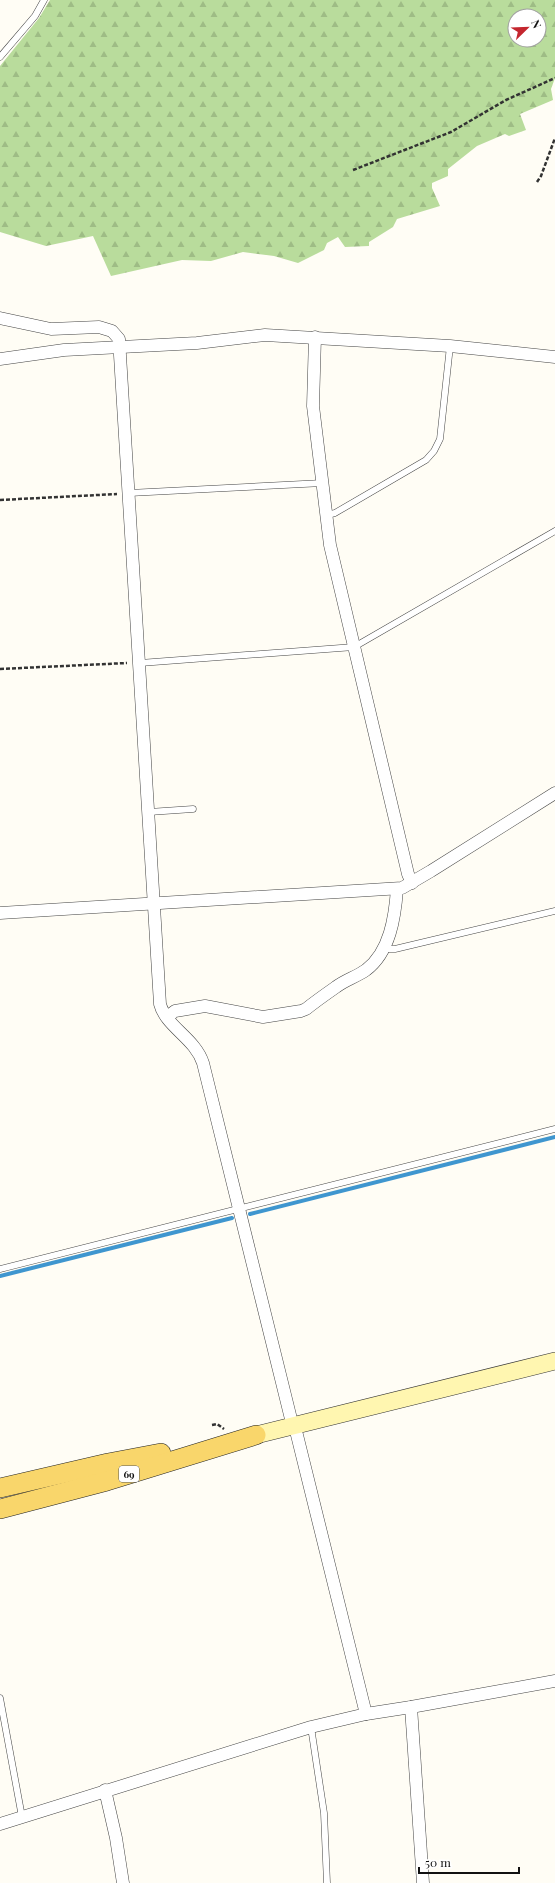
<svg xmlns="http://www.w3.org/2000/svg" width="555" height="1883" viewBox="0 0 555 1883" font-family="'Playfair Display',serif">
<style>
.forest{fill:url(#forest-firs);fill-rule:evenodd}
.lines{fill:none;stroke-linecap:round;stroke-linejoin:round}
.stream{stroke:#3f96cf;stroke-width:4}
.lane-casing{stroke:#444;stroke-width:7}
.street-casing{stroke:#444;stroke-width:13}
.secondary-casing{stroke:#333;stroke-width:18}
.primary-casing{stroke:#222;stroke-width:20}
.path{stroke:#333;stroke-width:2.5;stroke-dasharray:4 2;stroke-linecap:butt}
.lane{stroke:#fff;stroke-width:6}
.street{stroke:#fff;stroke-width:12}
.secondary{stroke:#fff6b0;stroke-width:17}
.primary{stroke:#f9d66b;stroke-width:19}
.labels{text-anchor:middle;stroke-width:4;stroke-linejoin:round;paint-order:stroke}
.shield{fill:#fff;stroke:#585858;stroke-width:1}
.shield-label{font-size:10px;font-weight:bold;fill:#111}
</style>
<defs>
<pattern id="forest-firs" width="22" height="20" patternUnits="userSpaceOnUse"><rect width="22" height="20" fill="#b9dc9c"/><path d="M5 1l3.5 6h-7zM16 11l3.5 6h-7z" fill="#9ebc85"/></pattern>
</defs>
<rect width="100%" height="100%" fill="#fffdf5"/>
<!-- forest -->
<path class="forest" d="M50 0H555V78L551 89 553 100 520 114 526 130 509 136 505 134 477 146 448 169V176L432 183V188L440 206 397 219 393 227 369 242V246L345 247 338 237 327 243 324 250 298 263 274 256 243 252 211 261 182 260 111 276 93 236 46 246 0 232V66L39 18ZM515 16H539V40H515Z"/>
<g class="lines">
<!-- stream -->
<g class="stream">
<polyline points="250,1214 555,1137"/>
<polyline points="0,1276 232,1218"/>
</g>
<!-- lane casing -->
<g class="lane-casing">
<g id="lane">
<polyline points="0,57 35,16 44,0"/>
<polyline points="129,493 323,483"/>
<polyline points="327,515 335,513 426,460 434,451 440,439 450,346"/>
<polyline points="140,663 354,647 555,531"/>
<polyline points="149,812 193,809"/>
<polyline points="384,949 395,949 555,911"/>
<polyline points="0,1269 555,1129"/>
<polyline points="0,1698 22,1817"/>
<polyline points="311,1727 324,1813 327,1883"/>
</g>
</g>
<!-- street casing -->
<g class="street-casing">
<g id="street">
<path d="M0 318 51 329 99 327 112 331 119 339 160 1004C166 1027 195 1038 203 1063L291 1419 297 1435 366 1714"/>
<polyline points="315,337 313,406 330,545 408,874 412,883"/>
<polyline points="0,359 64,350 197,343 265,335 450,346 555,357"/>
<polyline points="0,913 402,888 431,871 555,793"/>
<path d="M167 1017 175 1011 205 1006 263 1017 301 1011 306 1009C316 1001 326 994 336 987 345 980 356 977 366 970 390 952 395 917 397 889"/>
<polyline points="411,1707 423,1883"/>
<polyline points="105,1790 116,1838 123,1883"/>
<polyline points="0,1824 311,1727 366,1714 411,1707 555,1681"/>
</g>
</g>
<!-- secondary casing -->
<g class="secondary-casing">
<polyline id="secondary" points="256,1435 555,1361"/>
</g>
<!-- primary casing -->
<g class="primary-casing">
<g id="primary">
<polyline points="0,1488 108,1463 161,1453"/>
<polyline points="0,1509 107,1481 256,1435"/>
</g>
</g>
<!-- path -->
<g class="path">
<polyline points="353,170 451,132 506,100 555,78"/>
<polyline points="537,182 541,176 555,138"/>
<polyline points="0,500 117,494"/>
<polyline points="0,669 127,663"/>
<polyline points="212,1425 217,1424 224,1429"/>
</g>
<!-- lane -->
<use href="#lane" class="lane"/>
<!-- street -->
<use href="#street" class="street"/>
<!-- secondary -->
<use href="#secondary" class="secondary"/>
<!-- primary -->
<use href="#primary" class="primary"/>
</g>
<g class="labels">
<!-- shield labels -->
<rect class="shield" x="119" y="1466" width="20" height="16" rx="3"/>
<g class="shield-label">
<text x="129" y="1478">69</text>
</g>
</g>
<!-- north arrow -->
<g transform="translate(527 28) rotate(67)"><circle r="19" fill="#ffffff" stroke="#a0a0a0"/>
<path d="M0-3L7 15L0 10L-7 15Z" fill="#c4262e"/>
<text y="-6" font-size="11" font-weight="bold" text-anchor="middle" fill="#111111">N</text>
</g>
<!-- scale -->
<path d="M419 1867v6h100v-6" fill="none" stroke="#111111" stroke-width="2"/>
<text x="425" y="1867" font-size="12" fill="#111111" stroke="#ffffff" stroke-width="3" paint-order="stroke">50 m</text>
</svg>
